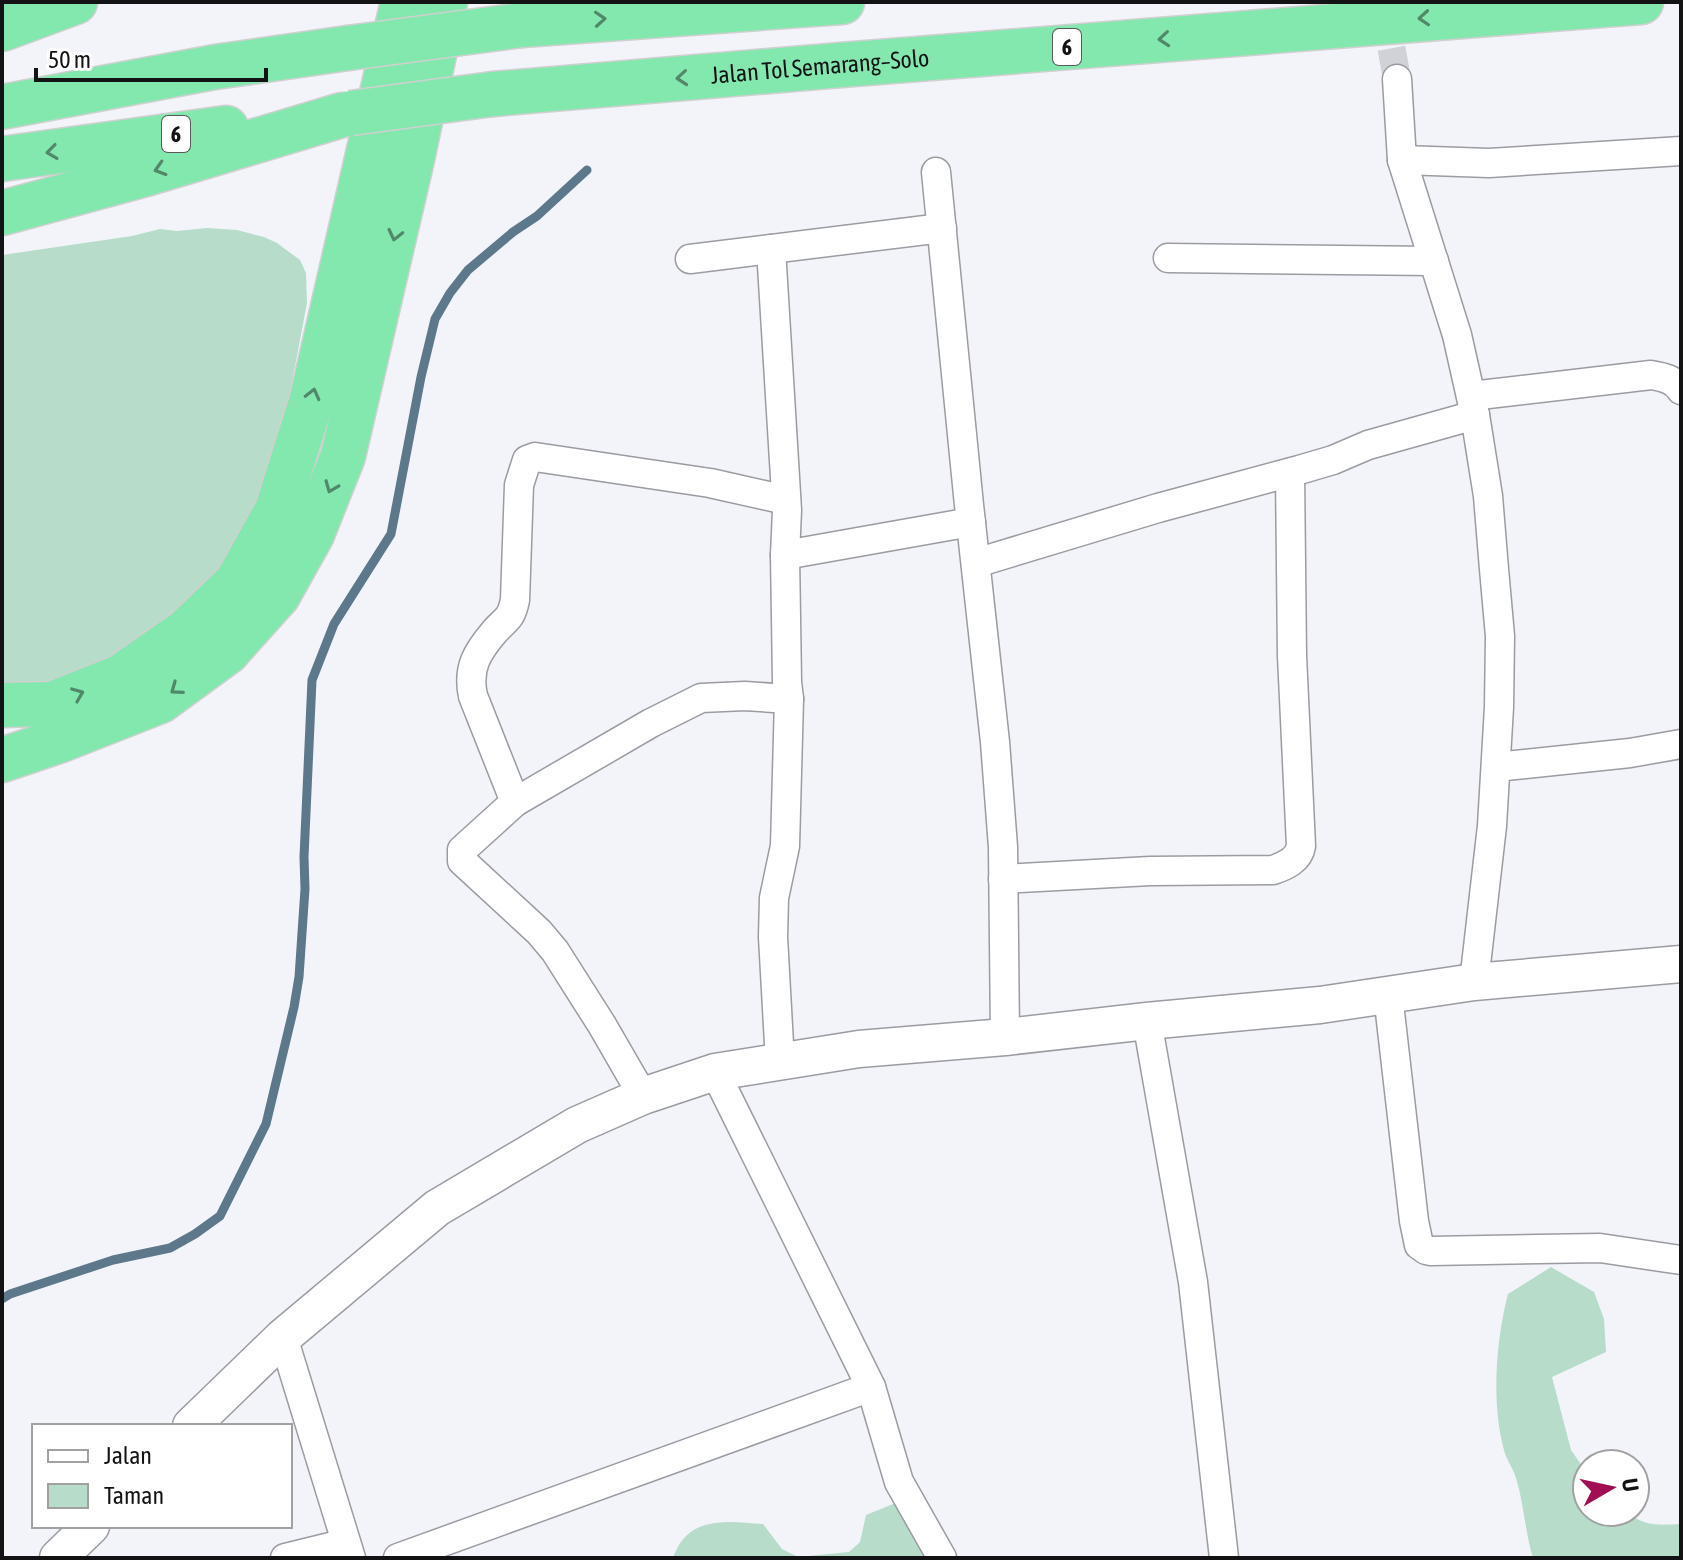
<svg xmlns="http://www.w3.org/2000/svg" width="1683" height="1560" viewBox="0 0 1683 1560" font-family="'Asap Condensed',sans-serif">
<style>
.green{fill:#b7dcca}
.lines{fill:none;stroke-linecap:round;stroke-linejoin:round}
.stream{stroke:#5c788a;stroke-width:9}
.minor-tunnel{stroke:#d1d2d8;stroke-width:28;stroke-dasharray:28 14;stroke-linecap:butt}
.minor-casing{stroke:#9a9ca2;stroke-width:31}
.tertiary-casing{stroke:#9a9ca2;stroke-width:39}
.motorway-casing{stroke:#d0d0d0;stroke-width:47}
.minor{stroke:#fff;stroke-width:28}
.tertiary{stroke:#fff;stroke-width:36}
.motorway{stroke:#83e8ae;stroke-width:44}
.motorway-bridge-casing{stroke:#d0d0d0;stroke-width:47;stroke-linecap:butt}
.motorway-bridge{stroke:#83e8ae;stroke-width:44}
.oneway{stroke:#518869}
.labels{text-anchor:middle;stroke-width:7;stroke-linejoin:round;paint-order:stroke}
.shield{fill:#fff;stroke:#5a5a5b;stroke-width:2}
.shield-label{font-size:22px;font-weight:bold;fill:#131315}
.street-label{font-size:24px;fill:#131315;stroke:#fff}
</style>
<rect width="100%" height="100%" fill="#f2f4fa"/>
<!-- green -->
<g class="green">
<polygon points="207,228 237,230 264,237 277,243 300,260 306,273 307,303 276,467 225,566 144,643 41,686 2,691 2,255 132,236 160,229 177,231"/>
<path d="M1551 1267 1594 1292 1604 1319 1606 1352 1552 1377 1571 1450 1587 1473V1512H1628C1644 1527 1660 1525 1681 1524V1558H1533C1525 1532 1524 1504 1516 1478 1513 1468 1506 1459 1504 1450 1491 1403 1496 1340 1508 1294Z"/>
<path d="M898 1502 930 1558H673C688 1515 726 1521 763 1524L782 1549 798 1557 849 1552 860 1542 866 1515Z"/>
</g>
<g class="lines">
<!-- stream -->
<polyline class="stream" points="2,1299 10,1294 113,1260 170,1248 195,1234 220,1216 266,1124 294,1007 299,977 305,889 304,857 312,680 334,624 391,534 421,377 435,319 450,293 468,270 513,232 537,216 587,170"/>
<!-- minor-tunnel -->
<polyline class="minor-tunnel" points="1384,7 1397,79"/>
<!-- minor casing -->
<g class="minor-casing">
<g id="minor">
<polyline points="1397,79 1402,160 1457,335 1475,415 1488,496 1494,569 1500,636 1499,707 1492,826 1474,982"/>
<polyline points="1402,160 1489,163 1681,151"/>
<polyline points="936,172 969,505 995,742 1003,847 1005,1037"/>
<polyline points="771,249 787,510 785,555 787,682 789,699 785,846 774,898 773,937 780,1062"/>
<polyline points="1168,258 1434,261"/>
<polyline points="690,259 942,228"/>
<path d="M1471 396 1651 375C1663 377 1674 379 1681 390"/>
<polyline points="785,555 971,522"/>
<polyline points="976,563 1158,508 1299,470 1333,460 1368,445 1475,415"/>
<polyline points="1496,767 1630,753 1681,744"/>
<path d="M515 802 473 696C467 668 477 652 495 631 507 618 511 619 515 600L519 485 527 460 535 457 710 483 786 500"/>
<path d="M1003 879 1150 871 1273 870C1285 866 1299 860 1301 846L1292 656 1290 473"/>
<polyline points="1388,995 1414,1221 1419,1245 1426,1250 1431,1251 1600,1248 1681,1260"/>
<polyline points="1147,1021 1193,1282 1224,1558"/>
<polyline points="643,1096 602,1025 555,951 539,932 462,861 462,850 515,802 651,723 701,698 745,696 789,699"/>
<polyline points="283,1337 351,1558"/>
<polyline points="871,1387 899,1482 942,1558"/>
<polyline points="285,1558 346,1543"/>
<polyline points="398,1558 871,1387 715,1072"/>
</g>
</g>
<!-- tertiary casing -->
<g class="tertiary-casing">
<g id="tertiary">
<polyline points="191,1426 283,1337 437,1208 577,1125 643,1096 715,1072 859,1049 1005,1037 1147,1021 1320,1005 1474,982 1681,964"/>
<polyline points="58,1558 91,1526"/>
</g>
</g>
<!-- motorway casing -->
<g class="motorway-casing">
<g id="motorway">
<polyline points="522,25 842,2"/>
<polyline points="2,29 75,2"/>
<path id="s1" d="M493 94 841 65 1641 2"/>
<polyline points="2,107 215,67 348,48"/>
<polyline points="2,159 226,128"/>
<polyline points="2,213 149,173 342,115"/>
<polyline points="2,705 52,704 120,677 186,631 237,582 277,510 312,399 403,2"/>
<polyline points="2,760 61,740 160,701 227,652 278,595 312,534 343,456 412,159 445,2"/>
</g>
</g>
<!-- minor -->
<use href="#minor" class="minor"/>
<!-- tertiary -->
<use href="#tertiary" class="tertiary"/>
<!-- motorway -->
<use href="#motorway" class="motorway"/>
<!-- motorway-bridge casing -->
<g class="motorway-bridge-casing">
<g id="motorway-bridge">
<polyline points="348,48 522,25"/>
<polyline points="351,113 493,94"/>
</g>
</g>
<!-- motorway-bridge -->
<use href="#motorway-bridge" class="motorway-bridge"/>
</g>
<!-- one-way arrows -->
<defs><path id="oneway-chevron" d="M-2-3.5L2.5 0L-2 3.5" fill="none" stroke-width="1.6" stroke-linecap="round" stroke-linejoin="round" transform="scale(2)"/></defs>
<g class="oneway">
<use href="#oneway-chevron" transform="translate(1424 18) rotate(176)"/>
<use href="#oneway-chevron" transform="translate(600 19) rotate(-4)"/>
<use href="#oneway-chevron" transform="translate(1164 39) rotate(175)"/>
<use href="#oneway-chevron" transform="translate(682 78) rotate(175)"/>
<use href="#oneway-chevron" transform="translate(52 152) rotate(172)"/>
<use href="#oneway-chevron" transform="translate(160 169) rotate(163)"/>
<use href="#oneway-chevron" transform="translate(395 235) rotate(103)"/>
<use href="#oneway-chevron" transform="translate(313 394) rotate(-76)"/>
<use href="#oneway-chevron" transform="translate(331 487) rotate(112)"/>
<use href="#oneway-chevron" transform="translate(176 689) rotate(144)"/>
<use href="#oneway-chevron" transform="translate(78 694) rotate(-22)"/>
</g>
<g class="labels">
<!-- shield labels -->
<g class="shield">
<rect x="1053" y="29" width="28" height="36" rx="6"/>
<rect x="162" y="116" width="28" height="36" rx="6"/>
</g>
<g class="shield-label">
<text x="1067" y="55">6</text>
<text x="176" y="142">6</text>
</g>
<!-- street labels -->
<g class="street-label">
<text dy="8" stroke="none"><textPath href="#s1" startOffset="328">Jalan Tol Semarang–Solo</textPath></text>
</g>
</g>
<!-- border -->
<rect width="1683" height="1560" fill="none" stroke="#131315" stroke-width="8"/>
<!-- legend -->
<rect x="32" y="1424" width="260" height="104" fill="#ffffff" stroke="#a1a1a1" stroke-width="2"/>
<rect x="48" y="1450" width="40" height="12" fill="#ffffff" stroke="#a1a1a1" stroke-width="2"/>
<text x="104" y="1464" font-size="24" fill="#131315">Jalan</text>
<rect x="48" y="1484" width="40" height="24" fill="#b7dcca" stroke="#a1a1a1" stroke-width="2"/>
<text x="104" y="1504" font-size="24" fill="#131315">Taman</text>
<!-- north arrow -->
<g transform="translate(1611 1488) rotate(81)"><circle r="38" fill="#ffffff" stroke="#a1a1a1" stroke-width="2"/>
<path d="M0-6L14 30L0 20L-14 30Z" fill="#a10e54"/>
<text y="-12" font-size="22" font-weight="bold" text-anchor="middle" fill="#131315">U</text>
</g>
<!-- scale -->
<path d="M36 68v12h230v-12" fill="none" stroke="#131315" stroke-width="4"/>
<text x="48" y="68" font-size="24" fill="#131315" stroke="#ffffff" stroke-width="6" paint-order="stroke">50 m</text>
</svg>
